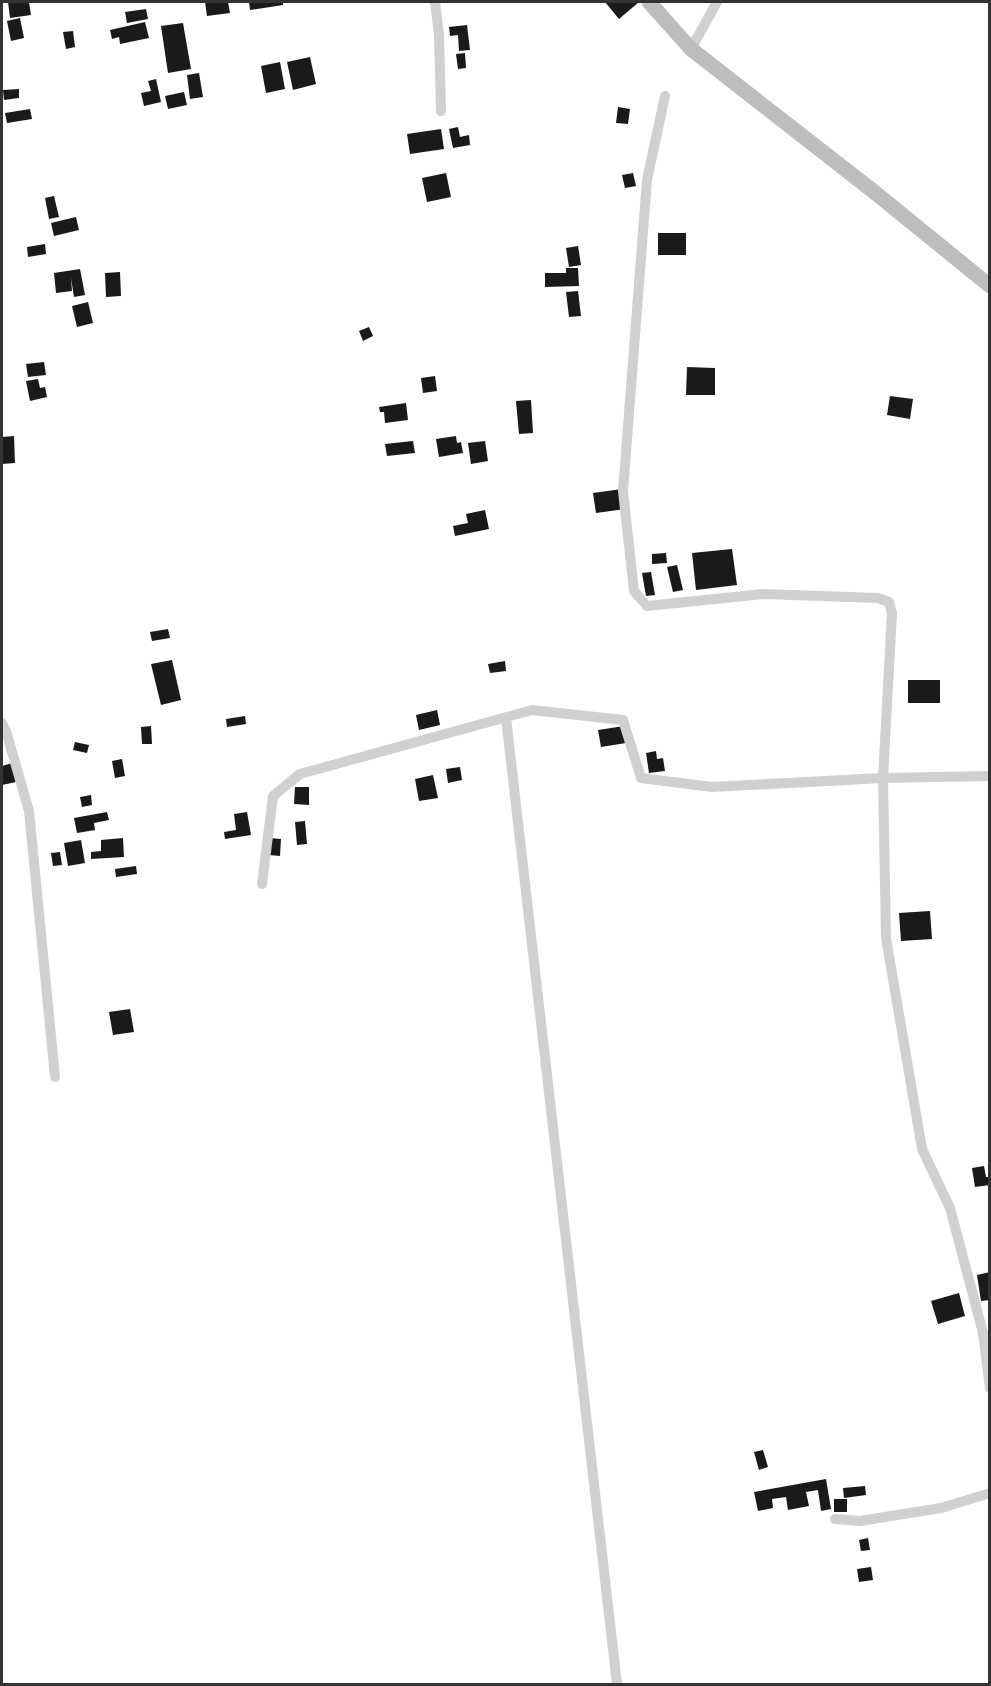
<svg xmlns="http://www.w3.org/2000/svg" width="991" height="1686" viewBox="0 0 991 1686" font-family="'Asap Condensed',sans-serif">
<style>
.building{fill:#1a1a1a}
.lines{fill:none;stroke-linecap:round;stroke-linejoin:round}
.street{stroke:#d0d0d0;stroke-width:10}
.secondary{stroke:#bdbdbd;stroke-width:15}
</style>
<rect width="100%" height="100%" fill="#fff"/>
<!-- building -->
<g class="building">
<polygon points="8,2 29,2 31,15 10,18"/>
<polygon points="205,2 228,2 230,13 207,16"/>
<polygon points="249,2 283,2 283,5 250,10"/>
<polygon points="605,2 639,2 619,19"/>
<polygon points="146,9 148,19 127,23 125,12"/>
<polygon points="20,18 24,38 11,41 7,21"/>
<polygon points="145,22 149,38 120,44 119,37 112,39 110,30"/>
<polygon points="183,23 191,69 168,73 161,26"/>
<polygon points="467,25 470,50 459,51 458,35 450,36 449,27"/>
<polygon points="73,31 75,47 66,49 63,32"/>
<polygon points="465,53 466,68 458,69 456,54"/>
<polygon points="310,57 316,84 293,90 287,62"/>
<polygon points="280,62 285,89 266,93 261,66"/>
<polygon points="199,73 203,97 190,99 187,75"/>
<polygon points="156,79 161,102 144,106 141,93 151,91 148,81"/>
<polygon points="19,89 19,98 4,100 3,90"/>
<polygon points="184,92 187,105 168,109 165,96"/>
<polygon points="618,107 630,109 628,124 616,123"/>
<polygon points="30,109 32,119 7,123 5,113"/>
<polygon points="458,127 460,137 469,135 470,145 453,148 449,129"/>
<polygon points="441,129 444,149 410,154 407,134"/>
<polygon points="446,173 451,197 427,202 422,178"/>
<polygon points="633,173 636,186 625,188 622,175"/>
<polygon points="54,196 59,217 49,219 45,198"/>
<polygon points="76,217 79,230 54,236 51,223"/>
<rect x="658" y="233" width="28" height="22"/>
<polygon points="45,244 46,254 28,257 27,247"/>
<polygon points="578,246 581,265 569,267 566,248"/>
<polygon points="566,268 578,268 579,286 545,287 545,273 566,273"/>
<polygon points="80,269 85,295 74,297 71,278 72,291 56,293 54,273"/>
<polygon points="120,272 121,296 106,297 105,273"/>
<polygon points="578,291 581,316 569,317 566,292"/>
<polygon points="88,302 93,323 77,327 72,306"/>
<polygon points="369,327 373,336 363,341 359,331"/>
<polygon points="44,362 46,375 28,377 26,364"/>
<polygon points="687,367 715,368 715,395 686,395"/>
<polygon points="435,376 437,391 423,393 421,378"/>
<polygon points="38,379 40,388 45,387 47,397 30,401 26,381"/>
<polygon points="890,396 913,399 910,419 887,415"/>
<polygon points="531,400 533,433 519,434 516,401"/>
<polygon points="406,403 408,420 385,423 384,412 380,412 379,407"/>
<polygon points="14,436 15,463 2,464 2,437"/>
<polygon points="456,436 457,443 461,442 463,453 439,457 436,439"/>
<polygon points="413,441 415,453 387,456 385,444"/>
<polygon points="485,441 488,461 471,464 468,443"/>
<polygon points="622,489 625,509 596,513 593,493"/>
<polygon points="485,510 489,529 455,536 453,526 468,523 466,514"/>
<polygon points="732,549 737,585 696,590 692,553"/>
<polygon points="666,553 667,563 652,564 652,554"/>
<polygon points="677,565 683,590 673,592 667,567"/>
<polygon points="651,572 655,595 646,596 642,573"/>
<polygon points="168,629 170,638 152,641 150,632"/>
<polygon points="172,660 181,700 161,705 151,664"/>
<polygon points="505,661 506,671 490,673 488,664"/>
<rect x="908" y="680" width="32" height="23"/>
<polygon points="437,710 440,725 419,730 416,715"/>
<polygon points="245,716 246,724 227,727 226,719"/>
<polygon points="151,726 152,744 142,744 141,727"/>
<polygon points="624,726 626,743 601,747 598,730"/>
<polygon points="75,742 89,745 87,753 73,750"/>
<polygon points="656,751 657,759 663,758 665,771 649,773 646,753"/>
<polygon points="122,759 125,776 115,778 112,761"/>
<polygon points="12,763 16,782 2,785 2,766"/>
<polygon points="460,767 462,780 448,783 446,769"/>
<polygon points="433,775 438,798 419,801 415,779"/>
<polygon points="295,787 309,787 309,805 294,804"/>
<polygon points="91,795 92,805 82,807 80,797"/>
<polygon points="107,812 109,820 94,823 95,830 77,833 74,818"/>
<polygon points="247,812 251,835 225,839 224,832 236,830 234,814"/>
<polygon points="305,821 307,844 297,845 295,822"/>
<polygon points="123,838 124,857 91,859 91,852 101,851 101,840"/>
<polygon points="270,838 281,839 280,856 269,855"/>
<polygon points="81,840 85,863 68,866 64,843"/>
<polygon points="60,852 62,865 53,866 51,853"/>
<polygon points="136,866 137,874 116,877 115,869"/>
<polygon points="930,911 932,939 901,941 899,913"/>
<polygon points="130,1009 134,1032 113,1035 109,1012"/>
<polygon points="984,1166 986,1177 990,1177 990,1185 975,1187 972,1168"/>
<polygon points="990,1272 990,1300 981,1301 977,1275"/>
<polygon points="959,1293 965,1316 938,1324 931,1301"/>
<polygon points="763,1450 768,1467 759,1470 754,1452"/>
<polygon points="826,1479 831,1509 821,1511 818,1490 806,1492 809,1506 788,1510 786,1497 772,1499 773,1508 758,1511 754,1492"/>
<polygon points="865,1486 866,1495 844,1498 843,1488"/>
<rect x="834" y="1499" width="13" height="13"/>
<polygon points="868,1538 870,1550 861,1551 859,1540"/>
<polygon points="871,1567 873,1580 859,1582 857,1569"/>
</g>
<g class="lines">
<!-- street -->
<g class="street">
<polyline points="435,2 439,35 441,111"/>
<polyline points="691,49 717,2"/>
<polyline points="665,96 647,180 623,491 634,591 647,606 763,594 878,598 889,602 892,613 883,778 886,938 922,1149 950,1208 983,1333 990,1388"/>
<polyline points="506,718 617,1684"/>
<polyline points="2,723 6,731 29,811 55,1077"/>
<polyline points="262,884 273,796 300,774 532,710 623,720 641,778 712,787 883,778 990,776"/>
<polyline points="835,1519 860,1521 941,1508 990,1493"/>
</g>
<!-- secondary -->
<polyline class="secondary" points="649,2 691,49 873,191 990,286"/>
</g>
<!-- border -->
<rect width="991" height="1686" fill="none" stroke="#333333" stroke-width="6"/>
</svg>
